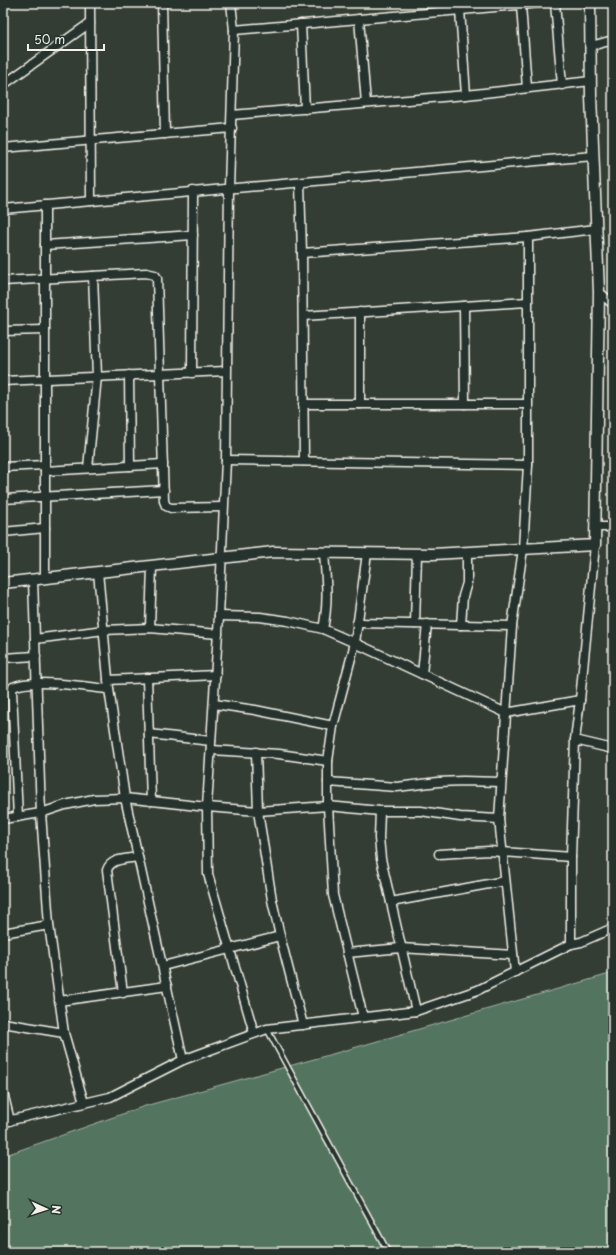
<svg xmlns="http://www.w3.org/2000/svg" width="616" height="1255" viewBox="0 0 616 1255" font-family="'Playpen Sans',sans-serif">
<style>
.green{fill:#52745f;stroke:#a3b2a4}
.lines{fill:none;stroke-linecap:round;stroke-linejoin:round}
.service-casing{stroke:#f4f1e8;stroke-width:7}
.minor-casing{stroke:#f4f1e8;stroke-width:11}
.tertiary-casing{stroke:#f4f1e8;stroke-width:13}
.service{stroke:#26332d;stroke-width:4}
.minor{stroke:#26332d;stroke-width:8}
.tertiary{stroke:#26332d;stroke-width:10}
</style>
<rect width="100%" height="100%" fill="#333d34"/>
<filter id="ink" filterUnits="userSpaceOnUse"><feTurbulence type="fractalNoise" baseFrequency=".025" numOctaves="2"/><feDisplacementMap in="SourceGraphic" scale="8" xChannelSelector="R" yChannelSelector="G"/><feConvolveMatrix kernelMatrix="1 2 1 2 8 2 1 2 1" color-interpolation-filters="sRGB"/></filter>
<g filter="url(#ink)">
<!-- green -->
<polygon class="green" points="613,973 613,1252 3,1252 3,1156 145,1106 343,1051"/>
<g class="lines">
<!-- service casing -->
<g class="service-casing">
<polyline id="service" points="267,1029 388,1252"/>
</g>
<!-- minor casing -->
<g class="minor-casing">
<g id="minor">
<polyline points="90,3 91,201"/>
<polyline points="162,3 165,134"/>
<polyline points="231,3 234,30 229,188 226,460 219,616 207,807 208,874 254,1033"/>
<polyline points="555,3 562,85"/>
<polyline points="521,5 527,88"/>
<polyline points="460,10 466,95"/>
<polyline points="359,19 366,103"/>
<polyline points="301,24 305,109"/>
<polyline points="234,30 541,3"/>
<polyline points="591,46 613,40"/>
<polyline points="3,85 90,23"/>
<polyline points="232,115 466,95 591,81"/>
<polyline points="3,148 232,128"/>
<polyline points="300,183 302,253 528,237"/>
<polyline points="45,205 45,578"/>
<polyline points="3,209 593,156"/>
<polyline points="45,245 193,235"/>
<polyline points="302,253 304,461"/>
<polyline points="3,281 146,273 155,275 157,278 164,501 166,506 171,508 223,507"/>
<polyline points="599,292 613,304"/>
<polyline points="464,306 465,404"/>
<polyline points="360,312 360,404"/>
<polyline points="303,316 528,302"/>
<polyline points="3,331 45,330"/>
<polyline points="192,373 193,191"/>
<polyline points="129,375 130,466"/>
<polyline points="3,381 226,371"/>
<polyline points="303,404 527,404"/>
<polyline points="226,460 528,465"/>
<polyline points="3,467 45,465"/>
<polyline points="88,468 97,376 93,276"/>
<polyline points="45,471 163,464"/>
<polyline points="3,499 164,490"/>
<polyline points="595,527 613,527"/>
<polyline points="3,532 45,528"/>
<polyline points="367,553 355,643 506,713 580,700 575,740 613,749"/>
<polyline points="98,572 109,689 125,798 207,807 258,811 328,806 380,811 421,811 460,817 499,819"/>
<polyline points="33,580 41,813 49,925 64,1033 84,1103"/>
<polyline points="219,616 260,617 288,621 323,629 355,643 333,726 328,761 328,806 333,895 363,1017"/>
<polyline points="357,623 512,626"/>
<polyline points="415,624 417,554"/>
<polyline points="461,625 463,596 467,583 467,552"/>
<polyline points="150,628 152,566"/>
<path d="M323 629C329 601 326 580 324 553"/>
<polyline points="35,639 104,630 150,628 218,634"/>
<polyline points="3,658 36,656"/>
<polyline points="422,674 427,624"/>
<polyline points="147,678 151,801"/>
<polyline points="108,680 216,675"/>
<polyline points="580,700 595,545"/>
<polyline points="214,704 255,710 333,726"/>
<polyline points="149,734 211,741"/>
<polyline points="211,750 279,754 328,761"/>
<polyline points="256,752 258,811 272,900 280,936 303,1025"/>
<polyline points="328,782 397,787 438,782 463,781 501,782"/>
<polyline points="380,811 379,838 381,859 416,1011"/>
<path d="M18 817 12 691 13 687C33 678 86 687 109 689"/>
<polyline points="3,819 41,813 65,805 94,799 125,798 183,1060"/>
<polyline points="439,854 489,851 571,857"/>
<polyline points="391,902 505,881"/>
<polyline points="3,933 49,925"/>
<polyline points="571,944 571,857 575,740"/>
<polyline points="347,953 401,948 513,955"/>
<polyline points="163,966 280,936"/>
<polyline points="515,972 499,819 512,626 523,549 528,465 528,237 596,229"/>
<path d="M123 993 107 870C111 858 127 859 138 857"/>
<polyline points="59,1001 167,986"/>
<polyline points="3,1023 64,1033"/>
<polyline points="3,1092 10,1121"/>
<polyline points="3,1122 110,1097 183,1060 267,1029 416,1011 478,990 571,944 581,942 613,928"/>
</g>
</g>
<!-- tertiary casing -->
<g class="tertiary-casing">
<polyline id="tertiary" points="3,583 273,552 433,554 595,545 599,292 591,96 590,3"/>
</g>
<!-- service -->
<use href="#service" class="service"/>
<!-- minor -->
<use href="#minor" class="minor"/>
<!-- tertiary -->
<use href="#tertiary" class="tertiary"/>
</g>
</g>
<!-- margin -->
<rect width="616" height="1255" fill="none" stroke="#26332d" stroke-width="16"/>
<rect x="8" y="8" width="600" height="1239" fill="none" stroke="#f4f1e8" stroke-width="1.5" filter="url(#ink)"/>
<!-- north arrow -->
<g transform="translate(46 1209) rotate(93)" stroke="#26332d" stroke-width="3" paint-order="stroke">
<path d="M0-3L7 15L0 10L-7 15Z" fill="#f4f1e8"/>
<text y="-6" font-size="11" font-weight="bold" text-anchor="middle" fill="#f4f1e8">N</text>
</g>
<!-- scale -->
<path d="M28 44v6h76v-6" fill="none" stroke="#f4f1e8" stroke-width="2"/>
<text x="34" y="44" font-size="12" fill="#f4f1e8" stroke="#26332d" stroke-width="3" paint-order="stroke">50 m</text>
</svg>
